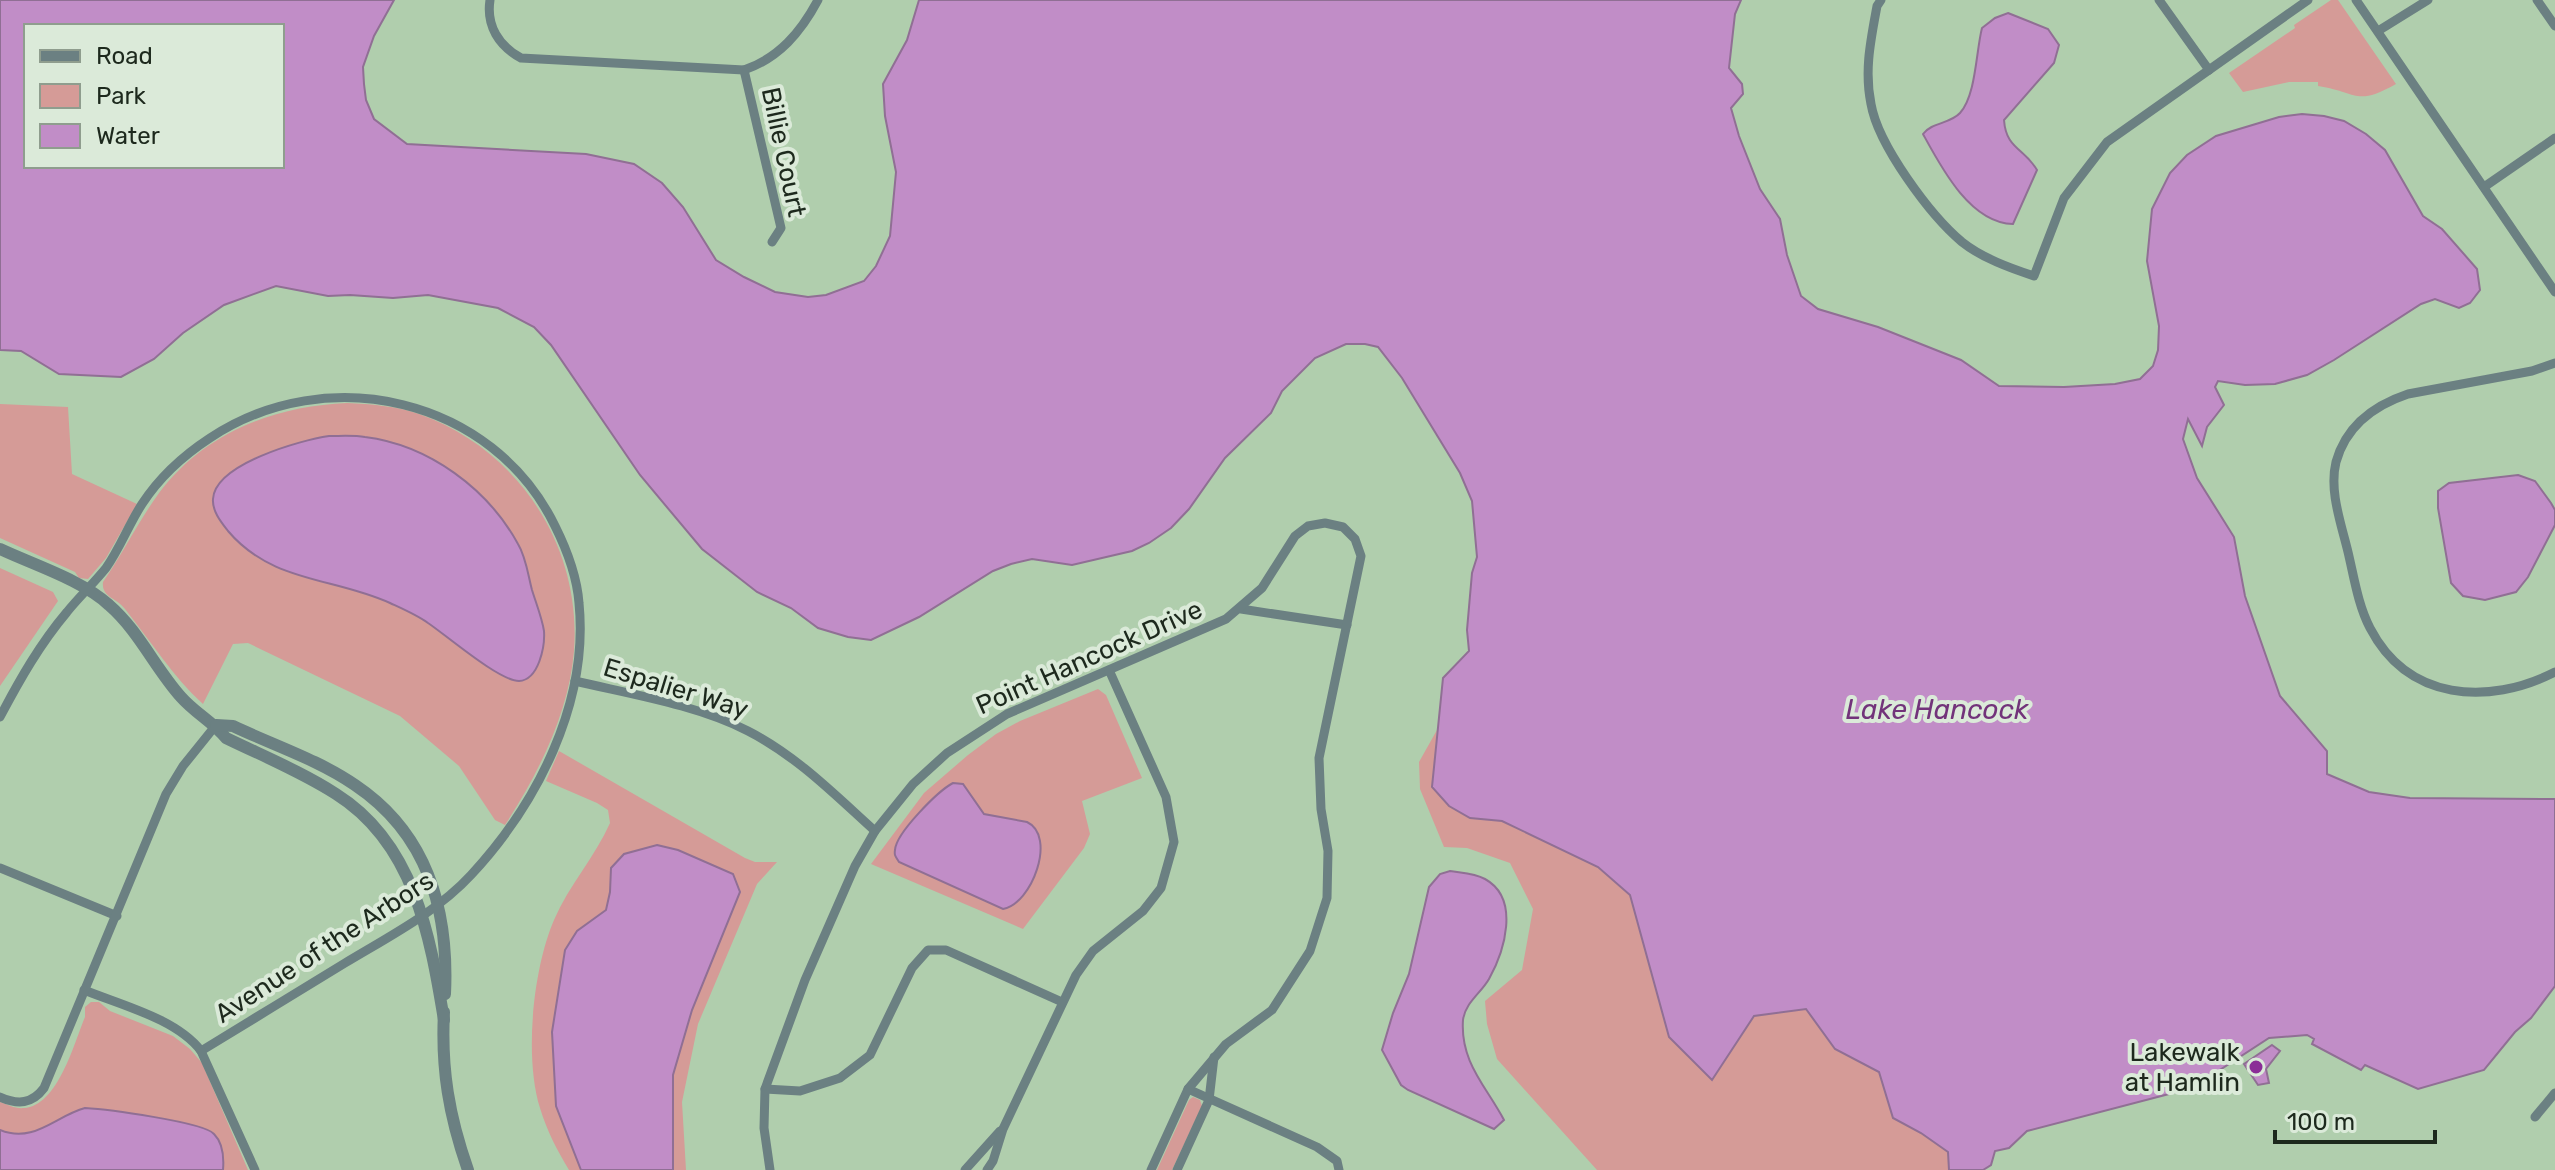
<svg xmlns="http://www.w3.org/2000/svg" width="2555" height="1170" viewBox="0 0 2555 1170" font-family="Rubik,sans-serif">
<style>
.green{fill:#d59b97}
.water{fill:#c18dc7;stroke:#906f94;stroke-width:2;fill-rule:evenodd}
.lines{fill:none;stroke-linecap:round;stroke-linejoin:round}
.minor{stroke:#6b8082;stroke-width:9}
.tertiary{stroke:#6b8082;stroke-width:12}
.poi-dot{fill:#8b2d97;stroke:#dbead9;stroke-width:3}
.labels{text-anchor:middle;stroke-width:8;stroke-linejoin:round;paint-order:stroke}
.street-label{font-size:26px;fill:#1d291d;stroke:#dbead9}
.poi-label{font-size:26px;fill:#1d291d;stroke:#dbead9;text-anchor:end}
.water-label{font-size:28px;font-style:italic;fill:#72337a;stroke:#dbead9}
</style>
<rect width="100%" height="100%" fill="#b0cead"/>
<!-- green -->
<g class="green">
<path d="M2331 0H2338L2396 84C2355 107 2358 92 2318 86V82H2289L2243 92 2229 73 2295 28 2294 25Z"/>
<path d="M347 403C371 404 396 406 419 414 518 449 582 546 574 651 569 713 538 774 505 825L495 820 459 766 400 716 248 643 233 644 203 704C173 677 150 640 125 609 117 598 101 597 103 582 123 553 138 522 159 493 204 433 274 406 347 403Z"/>
<polygon points="0,404 68,407 72,474 137,504 106,558 88,579 79,578 75,572 0,538"/>
<polygon points="0,568 53,592 58,601 0,686"/>
<polygon points="1098,689 1106,695 1142,778 1082,801 1090,834 1084,848 1023,929 871,864 924,793 968,755 996,734 1020,721"/>
<polygon points="1437,730 1432,787 1470,818 1502,821 1598,867 1630,895 1711,1079 1754,1016 1806,1009 1835,1049 1879,1072 1893,1118 1921,1133 1948,1152 1949,1170 1597,1170 1497,1059 1487,1024 1485,1001 1522,970 1533,909 1510,863 1467,848 1444,847 1420,789 1419,762"/>
<path d="M559 751 745 858 755 862H777L757 884 698 1024 682 1102 686 1170H569C557 1150 547 1131 540 1108 524 1057 533 969 554 920 569 885 595 857 610 823L608 810 597 803 546 781Z"/>
<path d="M91 1002H99L110 1011 173 1036 190 1049 202 1063 248 1170H0V1102C8 1105 16 1109 24 1108 58 1106 74 1043 85 1017V1007Z"/>
<polygon points="1193,1097 1200,1100 1202,1106 1172,1170 1157,1170 1189,1100"/>
</g>
<!-- water -->
<g class="water">
<path d="M0 0H394L374 36 363 67 364 84 366 100 374 119 407 144 586 154 634 164 662 183 683 207 716 260 744 277 775 292 808 297 826 295 864 281 876 266 890 236 896 172 885 116 883 84 907 40 919 0H1741L1735 14 1729 68 1742 84 1743 94 1731 108 1739 136 1760 189 1780 219 1787 255 1801 296 1818 309 1878 327 1961 360 1999 386 2064 387 2115 384 2140 379 2153 366 2158 350 2159 326 2147 261 2152 209 2170 173 2187 155 2216 136 2279 117 2302 114 2324 116 2344 121 2366 134 2385 150 2423 216 2442 229 2477 269 2480 290 2470 303 2459 308 2435 299 2421 304 2334 360 2307 375 2275 384 2245 385 2218 381 2215 387 2224 405 2207 427 2202 446 2188 419 2183 439 2197 478 2234 537 2245 596 2280 696 2327 751V774L2369 792 2410 798 2555 799V986L2531 1018 2515 1032 2484 1070 2418 1089 2365 1065 2361 1070 2312 1044 2314 1039 2307 1035 2269 1038 2192 1088 2027 1131 2009 1148 1995 1151 1991 1165 1983 1170H1949L1948 1152 1921 1133 1893 1118 1879 1072 1835 1049 1806 1009 1754 1016 1712 1080 1669 1037 1630 895 1598 867 1502 821 1470 818 1449 806 1432 787 1443 678 1469 651 1467 630 1472 573 1477 557 1472 501 1460 473 1402 378 1378 347 1365 344H1346L1315 358 1282 391 1271 413 1225 458 1189 509 1171 528 1149 543 1132 551 1072 565 1032 559 1011 564 993 571 919 617 871 640 848 637 818 628 791 608 757 592 702 549 640 475 551 345 534 327 498 308 428 295 393 298 350 295 328 296 276 286 224 305 183 333 154 359 121 377 59 374 21 351 0 350ZM26 26H282V166H26Z"/>
<path d="M2008 13 2048 29 2059 45 2054 63 2004 120C2006 149 2024 148 2037 170L2013 224C1970 223 1941 167 1923 134 1932 122 1950 124 1960 113 1976 96 1976 51 1982 28L1995 18Z"/>
<path d="M329 436C341 436 354 435 365 437 429 445 488 489 518 544 526 557 528 575 532 590 536 603 542 618 544 631 545 646 539 680 519 681 499 681 446 635 428 623 417 615 403 609 390 603 333 577 272 583 228 531 221 522 212 511 213 499 215 464 301 440 329 436Z"/>
<polygon points="2518,475 2535,481 2551,503 2555,510 2555,525 2528,577 2516,592 2485,600 2463,596 2451,583 2438,508 2438,491 2449,483"/>
<path d="M953 783 963 784 984 814 1027 822C1057 836 1032 904 1003 909L899 862C896 857 894 856 895 850 896 833 938 791 953 783Z"/>
<polygon points="657,845 678,850 733,874 740,892 692,1010 673,1075 673,1170 581,1170 556,1106 552,1032 565,950 577,931 606,910 610,892 611,868 624,854"/>
<path d="M1450 871C1462 873 1474 873 1485 879 1521 899 1504 952 1489 979 1481 993 1465 1003 1463 1020 1460 1062 1486 1086 1504 1120L1494 1129 1408 1090 1401 1085 1382 1050 1393 1013 1409 974 1429 887 1440 874Z"/>
<polygon points="2272,1045 2280,1051 2266,1069 2269,1083 2258,1085 2244,1064"/>
<path d="M85 1108C105 1109 204 1122 214 1134 223 1143 224 1158 223 1170H0V1130C34 1144 55 1116 85 1108Z"/>
</g>
<g class="lines">
<!-- minor -->
<g class="minor">
<path d="M490 0C486 26 499 46 521 58L744 70C779 58 801 32 818 0"/>
<path d="M1881 0 1877 6C1871 39 1864 70 1871 104 1878 145 1930 215 1962 242 1982 258 2010 268 2034 276L2064 198 2107 142 2308 0"/>
<polyline points="2159,0 2209,70"/>
<polyline points="2356,0 2555,292"/>
<polyline points="2537,0 2555,26"/>
<polyline points="2378,31 2428,0"/>
<polyline points="744,70 781,228 772,242"/>
<polyline points="2484,187 2555,138"/>
<path d="M2555 363 2532 371 2408 394C2375 405 2346 426 2336 462 2329 491 2341 523 2348 552 2354 577 2358 605 2370 628 2408 701 2488 706 2555 672"/>
<polyline points="1241,609 1347,625"/>
<path d="M575 681C630 694 698 705 748 731 797 756 835 795 875 831"/>
<path d="M0 717C20 679 40 644 67 612 79 597 94 583 106 568 120 548 129 524 142 504 159 478 184 455 210 438 327 360 493 398 555 526 567 550 577 577 579 603 589 703 537 804 471 875 437 912 388 937 345 963 297 992 249 1022 201 1051"/>
<polyline points="0,868 117,916"/>
<path d="M84 990C121 1005 177 1019 201 1051L255 1170"/>
<polyline points="765,1089 800,1091 840,1078 870,1055 912,968 928,950 946,950 1062,1002"/>
<polyline points="1188,1089 1317,1147 1337,1161 1339,1170"/>
<path d="M0 1097C18 1105 32 1104 44 1088L166 794 183 766 216 725"/>
<polyline points="2535,1117 2555,1093"/>
<polyline points="770,1170 764,1128 765,1089 805,980 855,866 875,831 913,784 947,753 1007,714 1226,619 1262,588 1295,536 1308,526 1325,523 1343,527 1355,539 1361,556 1319,758 1321,809 1328,851 1327,898 1310,951 1272,1010 1226,1044 1188,1089 1151,1170"/>
<polyline points="965,1170 1000,1131"/>
<polyline points="987,1170 993,1161 1003,1129 1076,975 1093,951 1143,911 1161,888 1174,842 1166,797 1109,670"/>
<polyline points="1177,1170 1209,1100 1214,1057"/>
</g>
<!-- tertiary -->
<g class="tertiary">
<path d="M0 549C34 565 82 580 109 605 139 631 155 668 181 697 195 713 213 722 226 738 263 756 302 772 336 794 414 843 430 935 444 1020"/>
<path d="M216 725 233 726C273 745 319 760 355 785 428 834 449 910 445 994"/>
<path d="M444 1012C441 1069 449 1116 468 1170"/>
</g>
</g>
<!-- markers -->
<circle class="poi-dot" cx="2256" cy="1067" r="8"/>
<g class="labels">
<!-- street labels -->
<g class="street-label">
<text transform="translate(784 152) rotate(78)" y="9">Billie Court</text>
<text transform="translate(1089 657) rotate(-24)" y="9">Point Hancock Drive</text>
<text transform="translate(676 688) rotate(17)" y="9">Espalier Way</text>
<text transform="translate(324 947) rotate(-33)" y="9">Avenue of the Arbors</text>
</g>
<!-- poi labels -->
<g class="poi-label">
<text x="2240" y="1061">Lakewalk<tspan x="2240" dy="30">at Hamlin</tspan></text>
</g>
<!-- water labels -->
<g class="water-label">
<text x="1937" y="719">Lake Hancock</text>
</g>
</g>
<!-- legend -->
<rect x="24" y="24" width="260" height="144" fill="#dbead9" stroke="#8f9d8e" stroke-width="2"/>
<rect x="40" y="50" width="40" height="12" fill="#6b8082" stroke="#8f9d8e" stroke-width="2"/>
<text x="96" y="64" font-size="24" fill="#1d291d">Road</text>
<rect x="40" y="84" width="40" height="24" fill="#d59b97" stroke="#8f9d8e" stroke-width="2"/>
<text x="96" y="104" font-size="24" fill="#1d291d">Park</text>
<rect x="40" y="124" width="40" height="24" fill="#c18dc7" stroke="#8f9d8e" stroke-width="2"/>
<text x="96" y="144" font-size="24" fill="#1d291d">Water</text>
<!-- scale -->
<path d="M2275 1130v12h160v-12" fill="none" stroke="#1d291d" stroke-width="4"/>
<text x="2287" y="1130" font-size="24" fill="#1d291d" stroke="#dbead9" stroke-width="6" paint-order="stroke">100 m</text>
</svg>
